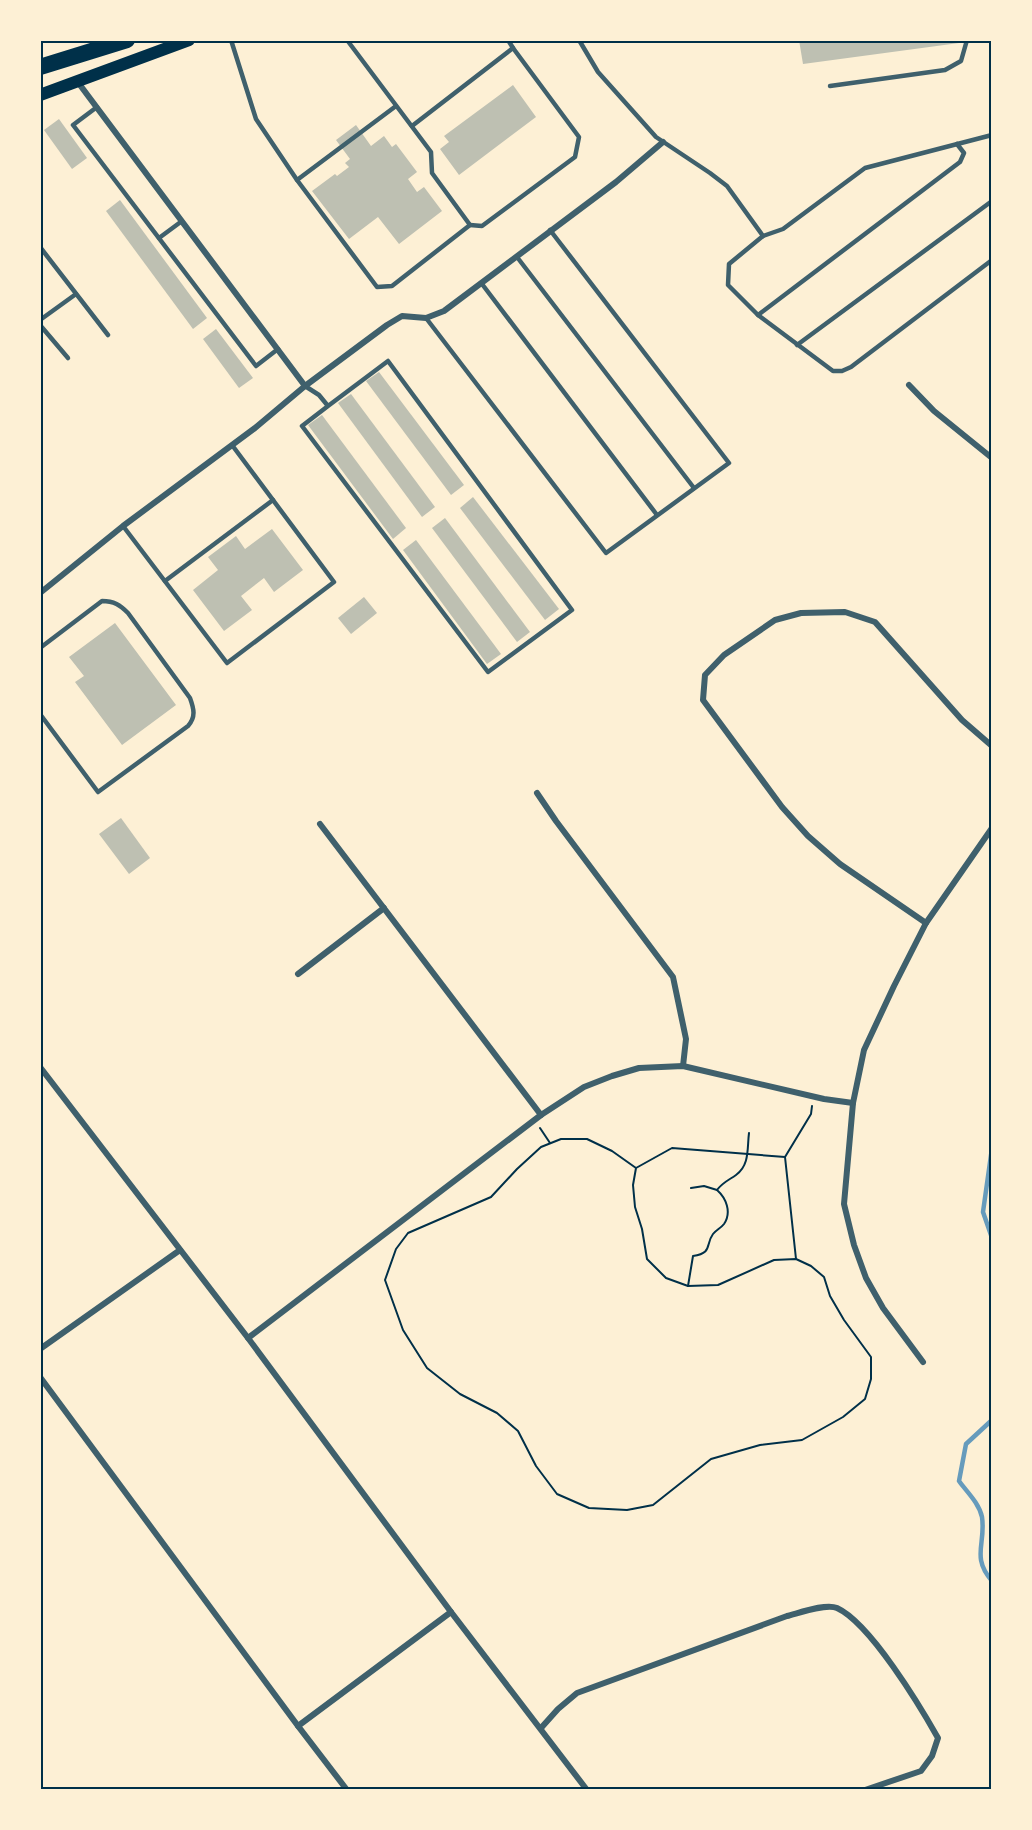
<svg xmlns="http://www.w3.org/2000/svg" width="1032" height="1830" viewBox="0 0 1032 1830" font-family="'Fira Sans Condensed',sans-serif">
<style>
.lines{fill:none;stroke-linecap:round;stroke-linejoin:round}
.stream{stroke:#669bbc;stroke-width:4.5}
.building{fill:#bec0b2}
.path{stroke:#003049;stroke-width:2}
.service{stroke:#3f606c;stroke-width:4.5}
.minor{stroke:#3f606c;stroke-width:6}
.secondary{stroke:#003049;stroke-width:12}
.motorway{stroke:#003049;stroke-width:16}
.neatline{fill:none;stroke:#003049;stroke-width:2}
</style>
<rect width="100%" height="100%" fill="#fdf0d5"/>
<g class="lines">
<!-- stream -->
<g class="stream">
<polyline points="992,1148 983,1212 992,1238"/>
<path d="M992 1420 966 1444 959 1481C967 1492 979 1503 982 1517 986 1544 971 1557 992 1581"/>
</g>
</g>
<!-- building -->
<g class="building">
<polygon points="799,40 959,40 959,43 803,64"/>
<polygon points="513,85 536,117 459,175 440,149 449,142 444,136"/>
<polygon points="59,119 87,158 72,169 44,130"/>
<polygon points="356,125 371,146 384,136 392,147 396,144 417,172 408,179 417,192 424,187 442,211 399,244 378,217 349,239 312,191 335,174 337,176 349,167 345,163 350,159 336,140"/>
<polygon points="120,200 207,318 193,329 106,211"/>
<polygon points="216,329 253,378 239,388 203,339"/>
<polygon points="379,372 464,485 451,495 366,381"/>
<polygon points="351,394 435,507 422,517 338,403"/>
<polygon points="322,415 406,528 393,539 308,425"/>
<polygon points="473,497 559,609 545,620 460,508"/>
<polygon points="445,518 530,632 517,642 432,528"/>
<polygon points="272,529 303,570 274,592 264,578 241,596 252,610 224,631 193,590 218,570 208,557 236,536 245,549"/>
<polygon points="416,540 501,654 487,664 403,550"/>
<polygon points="364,597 377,613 351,634 338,618"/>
<polygon points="115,623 176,705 122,745 75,682 84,676 69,657"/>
<polygon points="121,818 150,858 129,874 99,834"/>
</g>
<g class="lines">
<!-- path -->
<g class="path">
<polyline points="540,1128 550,1143"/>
<polyline points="785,1157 796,1259"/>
<polyline points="636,1168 633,1185 635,1207 642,1229 647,1259 666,1278 688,1286 718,1285 774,1260 796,1259 811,1266 824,1277 830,1296 844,1320 871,1357 871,1379 865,1399 843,1417 802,1440 760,1445 711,1459 653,1505 627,1510 589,1508 557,1494 536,1466 518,1431 497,1413 460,1394 427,1368 403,1330 385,1280 396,1249 408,1233 491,1197 517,1169 541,1147 561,1139 587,1139 612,1151 636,1168 672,1148 785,1157 811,1114 812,1106"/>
<polyline points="691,1188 704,1186 717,1190"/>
<path d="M688 1286 693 1256C713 1253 705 1245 713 1234 716 1230 721 1228 724 1224 732 1212 726 1198 717 1190 723 1182 729 1180 736 1175 750 1165 747 1148 749 1133"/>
</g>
<!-- service -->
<g class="service">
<polyline points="231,40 256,119 297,180 377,287 392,286 470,225 432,173 431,152 347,40"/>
<polyline points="579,40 598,72 656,137 710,173 727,186 763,236"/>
<polyline points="830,86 945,70 961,61 967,40"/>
<polyline points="97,107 73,125 256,366 278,349"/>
<polyline points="412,126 513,48 508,40"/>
<polyline points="992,135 865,168 783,229 763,236 729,264 728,285 758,315 833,371 842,371 851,367 992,260"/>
<polyline points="297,180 396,106"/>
<polyline points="470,225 482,226 575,157 579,137 513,48"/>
<polyline points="159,238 182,221"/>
<polyline points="40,247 108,335"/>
<polyline points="517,257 694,488"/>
<polyline points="482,284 657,515"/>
<polyline points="758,315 960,162 964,153 957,144"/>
<polyline points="426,318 606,553 729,463 550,230"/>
<polyline points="40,320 76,294"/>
<polyline points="40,325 68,358"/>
<polyline points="797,345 992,201"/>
<polyline points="305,386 319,395 328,406 302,426 488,672 572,610 388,361 328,406"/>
<polyline points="123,526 227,663 334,582 232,445"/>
<polyline points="165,581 273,500"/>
<path d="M40 648 102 601C114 601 120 605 128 613L190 698C194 709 196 717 188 726L98 792 40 714"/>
</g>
<!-- minor -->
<g class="minor">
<polyline points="77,81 305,386"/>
<polyline points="909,385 934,411 992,458"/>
<polyline points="40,593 123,526 255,428 305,386 387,325 402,316 426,318 444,311 616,182 663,142"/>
<polyline points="537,793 556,821 673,977 686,1039 683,1066"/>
<polyline points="320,824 541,1115"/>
<polyline points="926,923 840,864 808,836 782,807 703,700 705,675 724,655 775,620 801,613 845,612 875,622 962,720 992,746"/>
<polyline points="298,974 384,908"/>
<polyline points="40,1067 248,1338 451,1612 587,1790"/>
<polyline points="248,1338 541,1115 584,1087 612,1076 639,1068 683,1066 824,1099 853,1103"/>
<polyline points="40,1349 180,1250"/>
<polyline points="923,1362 883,1308 866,1278 854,1245 844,1204 853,1103 864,1050 894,986 926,923 992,828"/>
<polyline points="40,1377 298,1726 347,1790"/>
<polyline points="298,1726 451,1612"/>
<path d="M541 1728 558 1709 577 1693 787 1616C799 1613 826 1603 837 1608 870 1623 920 1706 938 1738L932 1756 921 1771 865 1790"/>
</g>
<!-- secondary -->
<polyline class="secondary" points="40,95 189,40"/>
<!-- motorway -->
<polyline class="motorway" points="40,67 127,40"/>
</g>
<!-- border -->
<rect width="1032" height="1830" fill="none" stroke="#fdf0d5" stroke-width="84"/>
<rect x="42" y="42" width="948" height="1746" class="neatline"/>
</svg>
